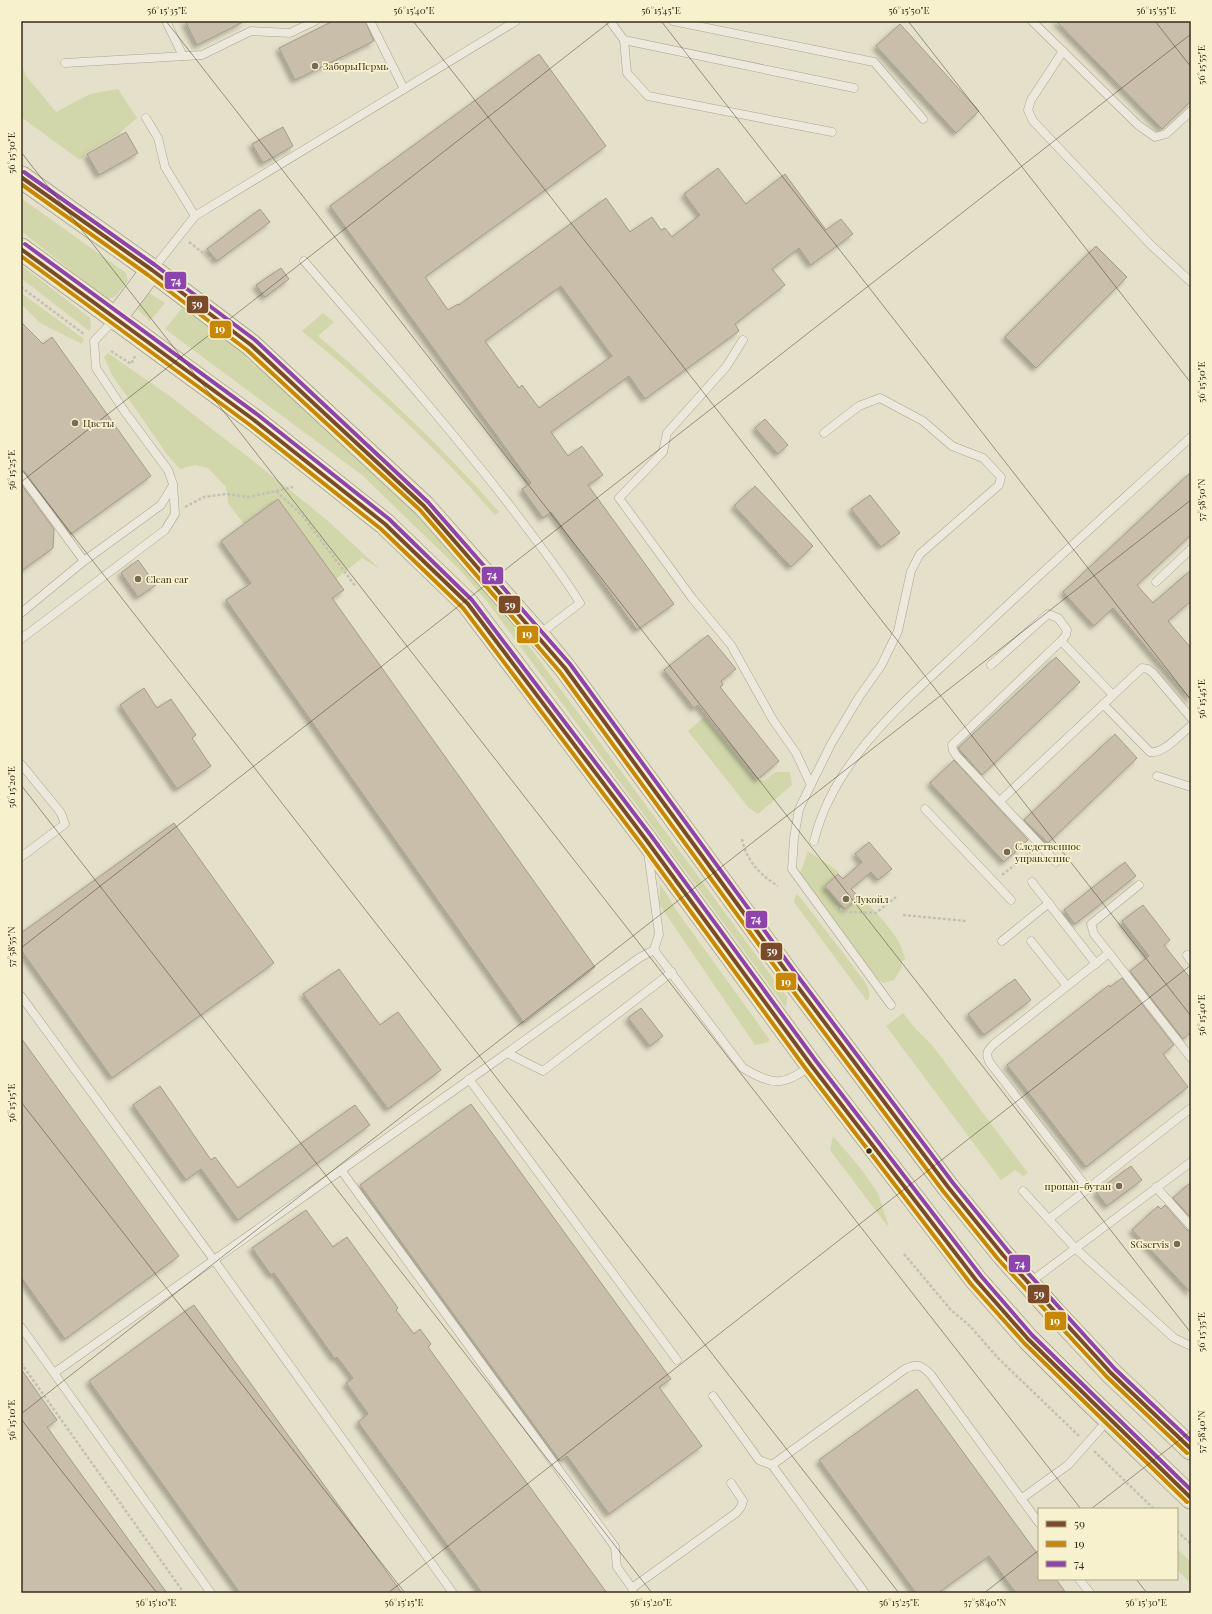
<svg xmlns="http://www.w3.org/2000/svg" width="1212" height="1614" viewBox="0 0 1212 1614" font-family="'Playfair Display',serif">
<style>
.green{fill:#d1d7aa}
.building{fill:#c9beaa;stroke:#a59b89;fill-rule:evenodd;filter:url(#shadow)}
.lines{fill:none;stroke-linecap:round;stroke-linejoin:round}
.service-casing{stroke:#aaa493;stroke-width:9}
.primary-casing{stroke:#8f897a;stroke-width:23}
.path{stroke:#c5c1b2;stroke-width:2.5;stroke-dasharray:3 2;stroke-linecap:butt}
.service{stroke:#ece9dc;stroke-width:8}
.primary{stroke:#e4e0cc;stroke-width:22}
.bus-1-casing{stroke:#f8f1cd;stroke-width:7}
.bus-2-casing{stroke:#f8f1cd;stroke-width:7}
.bus-3-casing{stroke:#f8f1cd;stroke-width:7}
.bus-1{stroke:#7a4b2a;stroke-width:4}
.bus-2{stroke:#c78807;stroke-width:4}
.bus-3{stroke:#8e44ad;stroke-width:4}
.ticks{fill:none;stroke:#382d1b;stroke-width:1;stroke-opacity:0.45}
.poi-dot{fill:#756c58;stroke:#f8f1cd;stroke-width:1.5}
.bus-dot{fill:#382d1b;stroke:#f8f1cd;stroke-width:1.5}
.labels{text-anchor:middle;stroke-width:3.5;stroke-linejoin:round;paint-order:stroke}
.poi-label{font-size:10px;fill:#382d1b;stroke:#f8f1cd;text-anchor:start}
.line-badge{stroke:#f8f1cd;stroke-width:1.5}
.badge-label{font-size:11px;text-anchor:middle;font-weight:bold;fill:#fff}
.neatline{fill:none;stroke:#382d1b;stroke-width:1.5}
.ticks-label{font-size:10px;text-anchor:middle;fill:#382d1b}
</style>
<defs>
<filter id="shadow"><feDropShadow dx="-3.5" dy="3.5" stdDeviation="2" flood-color="#0004"/></filter>
</defs>
<rect width="100%" height="100%" fill="#e5e0c9"/>
<!-- green -->
<g class="green">
<polygon points="21,64 26,76 56,112 90,94 118,89 137,118 117,135 86,153 80,160 21,117"/>
<polygon points="21,198 126,273 128,281 115,297 107,299 21,231"/>
<polygon points="21,265 90,318 91,328 89,331 21,278"/>
<polygon points="21,293 84,339 82,344 40,323 21,304"/>
<polygon points="149,293 165,303 150,321 136,308"/>
<polygon points="182,308 232,344 388,484 490,593 787,997 786,1008 489,604 461,571 362,475 165,329"/>
<path d="M323 313 334 322 318 336C383 391 443 448 499 512L495 515C437 448 371 387 302 331Z"/>
<polygon points="108,353 171,397 285,486 328,521 380,569 362,558 336,579 278,499 244,524 228,503 226,487 208,468 195,465 180,469 166,453 112,375 104,357"/>
<polygon points="704,717 755,779 764,781 775,772 790,772 792,785 758,814 748,807 688,731"/>
<path d="M808 851 839 872 824 886 845 910 861 896C877 915 902 936 905 960L902 961V967L894 980 883 983 877 978 802 880 800 874Z"/>
<polygon points="660,884 679,914 770,1040 766,1043 755,1045 659,904"/>
<path d="M796 894 801 898 865 982C868 988 872 995 867 1001L794 902Z"/>
<polygon points="903,1013 915,1028 932,1045 1028,1173 1023,1176 1015,1170 1001,1180 886,1026"/>
<polygon points="833,1136 861,1169 878,1193 889,1228 830,1150"/>
<polygon points="1177,1549 1191,1562 1191,1583 1177,1570"/>
</g>
<!-- building -->
<g class="building">
<polygon points="185,21 245,21 197,45"/>
<polygon points="333,21 365,21 374,41 295,80 279,48"/>
<polygon points="1056,21 1191,21 1191,101 1162,129"/>
<polygon points="900,24 979,111 956,133 876,46"/>
<path d="M539 54 606 146 425 277 448 310 458 304 459 305 606 198 630 232 652 217 661 230 665 228 672 237 700 215 684 194 718 168 746 204 785 174 826 230 841 219 853 234 811 265 799 248 772 269 785 285 735 324 739 331 645 399 629 376 551 432 568 456 582 446 603 475 588 485 674 604 637 630 551 512 543 518 522 489 531 483 330 206ZM561 286 612 356 539 408 522 385 519 388 485 341Z"/>
<polygon points="283,127 293,146 263,163 252,144"/>
<polygon points="126,132 138,153 99,175 87,154"/>
<polygon points="260,209 270,222 217,261 207,249"/>
<polygon points="1096,246 1127,277 1036,368 1005,337"/>
<polygon points="281,268 289,279 265,297 256,285"/>
<polygon points="21,322 43,344 52,337 151,476 71,534 25,472 21,470"/>
<polygon points="765,419 788,445 778,454 755,428"/>
<polygon points="1191,472 1191,535 1137,585 1153,603 1191,570 1191,601 1168,621 1191,648 1191,700 1113,608 1094,626 1063,592"/>
<polygon points="21,484 54,529 53,548 21,571"/>
<polygon points="755,486 813,546 791,567 734,506"/>
<polygon points="870,495 900,533 881,547 851,509"/>
<polygon points="278,499 344,590 332,598 595,967 524,1023 226,600 251,583 221,541"/>
<polygon points="138,560 156,585 138,597 121,573"/>
<polygon points="708,635 736,669 721,681 723,685 720,687 779,761 758,779 698,705 694,708 664,670"/>
<polygon points="1056,657 1080,682 982,775 958,748"/>
<polygon points="144,688 157,708 171,699 196,735 192,738 211,766 177,789 120,705"/>
<polygon points="1115,734 1137,758 1048,843 1024,820"/>
<polygon points="954,760 1028,840 1004,862 930,783"/>
<polygon points="174,823 274,963 112,1078 21,950 21,933"/>
<polygon points="869,842 892,869 878,880 871,872 851,889 859,897 845,909 825,886 838,874 843,879 862,862 855,854"/>
<polygon points="1125,862 1136,876 1075,924 1064,910"/>
<polygon points="1143,905 1170,940 1164,945 1191,979 1191,1032 1183,1039 1130,971 1149,956 1122,921"/>
<polygon points="339,969 380,1025 398,1012 441,1070 388,1109 303,994"/>
<polygon points="1122,978 1174,1045 1163,1054 1188,1087 1086,1167 1007,1065 1109,985 1110,987"/>
<polygon points="1015,979 1031,1000 984,1035 968,1014"/>
<polygon points="641,1008 663,1036 650,1046 628,1018"/>
<polygon points="21,1038 179,1256 65,1339 21,1277"/>
<polygon points="160,1086 211,1160 215,1157 238,1188 355,1105 370,1125 238,1220 201,1169 186,1180 133,1105"/>
<polygon points="471,1104 671,1379 659,1387 702,1446 609,1514 567,1456 560,1461 360,1185"/>
<polygon points="1131,1166 1142,1180 1107,1206 1096,1192"/>
<polygon points="1191,1182 1191,1218 1173,1198"/>
<polygon points="1165,1205 1187,1230 1191,1231 1191,1293 1132,1230 1158,1206 1161,1209"/>
<polygon points="306,1210 333,1247 347,1237 398,1308 396,1310 414,1334 420,1329 431,1344 428,1347 607,1593 482,1593 358,1422 368,1414 346,1383 353,1378 337,1357 335,1359 274,1273 271,1275 252,1248"/>
<polygon points="194,1305 402,1593 240,1593 89,1381"/>
<polygon points="21,1369 57,1420 47,1427 167,1593 21,1593"/>
<polygon points="917,1389 1039,1556 1039,1579 1056,1579 1066,1593 1016,1593 989,1556 938,1593 916,1593 819,1460"/>
</g>
<g class="lines">
<!-- service casing -->
<g class="service-casing">
<g id="service">
<polyline points="166,21 183,56"/>
<polyline points="370,21 404,89"/>
<polyline points="610,21 624,40 854,88"/>
<polyline points="673,21 874,62 923,119"/>
<polyline points="1032,21 1138,125 1155,137 1166,134 1191,111"/>
<polyline points="624,40 627,73 648,96 832,132"/>
<polyline points="1063,51 1031,100 1028,110 1033,121 1151,245 1191,282"/>
<polyline points="65,63 202,55 251,31 290,33 315,21"/>
<polyline points="146,118 158,138 165,167 195,216"/>
<path d="M304 261C374 342 445 422 511 507 535 539 559 569 580 603L538 635"/>
<polyline points="153,269 195,216 516,21"/>
<polyline points="743,340 726,367 667,433 663,452 619,498 692,598 731,645 773,720 796,753 811,785"/>
<polyline points="824,433 859,406 880,398 923,421 952,446 983,458 1001,477 999,485 920,554 911,571 898,631 881,666 859,697 831,744 799,809 794,838 792,869 891,1005"/>
<polyline points="21,475 84,561"/>
<polyline points="1156,582 1191,549"/>
<polyline points="21,613 84,561 161,505 173,485"/>
<polyline points="21,639 165,530 175,514 173,484 168,470 125,412 96,368 94,341 114,320"/>
<polyline points="1061,641 1113,695"/>
<polyline points="991,665 1048,614 1058,618 1067,630 1066,635 1061,641 952,745 953,750 956,755 1056,862"/>
<path d="M1103 704 1150 752C1164 754 1180 734 1191 726"/>
<polyline points="21,764 61,813 65,824 21,857"/>
<polyline points="1157,776 1191,787"/>
<polyline points="1000,801 1142,668 1148,669 1153,673 1191,718"/>
<polyline points="925,809 1011,900"/>
<path d="M814 841C835 754 915 693 977 634 1047 567 1119 503 1191 437"/>
<polyline points="648,852 659,934 654,950 639,958 507,1053 543,1071 672,972"/>
<polyline points="1032,882 1096,964"/>
<polyline points="1002,941 1049,903"/>
<polyline points="1031,941 1067,986"/>
<path d="M654 950 743 1068C772 1085 783 1087 810 1066"/>
<polyline points="1109,953 1094,934 1091,924 1139,885"/>
<polyline points="1187,955 1191,961"/>
<polyline points="21,996 214,1260 453,1593"/>
<polyline points="469,1079 677,1360"/>
<polyline points="341,1170 615,1547 617,1567 632,1588"/>
<polyline points="1156,1187 1191,1226"/>
<path d="M1088 1189 990 1063C985 1054 987 1051 994 1044L1109 953 1191 1058"/>
<polyline points="1023,1191 1075,1248 1174,1338 1191,1346"/>
<polyline points="1049,1219 1191,1108"/>
<polyline points="1029,1283 1191,1162"/>
<polyline points="21,1327 211,1593"/>
<polyline points="54,1373 507,1053"/>
<polyline points="713,1396 759,1460 772,1465"/>
<polyline points="1021,1499 1068,1465 1108,1420"/>
<polyline points="1079,1579 1090,1593"/>
<polyline points="633,1592 632,1588 736,1513 741,1507 743,1501 731,1483"/>
<path d="M865 1593 772 1465 905 1369C917 1363 922 1365 931 1375L1039 1523"/>
</g>
</g>
<!-- primary casing -->
<g class="primary-casing">
<g id="primary">
<polyline points="21,177 152,270 251,345 424,506 538,635 565,668 789,975 948,1187 1003,1255 1053,1311 1111,1373 1191,1449"/>
<polyline points="21,249 254,420 385,524 468,604 647,841 811,1065 976,1280 1028,1339 1085,1396 1191,1498"/>
<polyline points="115,319 152,270"/>
</g>
</g>
<!-- path -->
<g class="path">
<polyline points="189,242 212,260"/>
<polyline points="21,287 84,334"/>
<polyline points="111,351 131,364 135,356"/>
<polyline points="276,491 293,487"/>
<polyline points="185,507 204,497 226,494 249,497 276,491 302,515 356,587"/>
<path d="M742 839C746 860 760 875 778 886"/>
<polyline points="1002,875 1031,852"/>
<polyline points="835,907 847,912 876,913 896,897"/>
<polyline points="903,915 966,921"/>
<polyline points="904,1254 951,1310 970,1326 998,1358 1079,1436"/>
<polyline points="21,1363 184,1593"/>
<polyline points="1094,1451 1154,1509"/>
<polyline points="1177,1531 1191,1544"/>
</g>
<!-- service -->
<use href="#service" class="service"/>
<!-- primary -->
<use href="#primary" class="primary"/>
<!-- bus-1 casing -->
<g class="bus-1-casing">
<g id="bus-1">
<polyline points="21,177 152,270 251,345 424,506 565,668 789,975 948,1187 1003,1255 1111,1373 1191,1449"/>
<polyline points="21,249 254,420 385,524 468,604 647,841 811,1065 976,1280 1028,1339 1191,1498"/>
</g>
</g>
<!-- bus-2 casing -->
<g class="bus-2-casing">
<g id="bus-2">
<polyline points="21,184 148,275 247,350 420,510 560,672 784,979 943,1191 998,1259 1107,1377 1187,1453"/>
<polyline points="21,256 250,425 381,529 463,608 642,845 806,1069 971,1284 1024,1343 1187,1502"/>
</g>
</g>
<!-- bus-3 casing -->
<g class="bus-3-casing">
<g id="bus-3">
<polyline points="24,172 155,265 255,340 428,502 570,664 794,971 953,1183 1008,1251 1115,1369 1191,1441"/>
<polyline points="25,244 258,415 389,519 472,600 652,837 816,1061 981,1276 1032,1335 1191,1490"/>
</g>
</g>
<!-- bus-1 -->
<use href="#bus-1" class="bus-1"/>
<!-- bus-2 -->
<use href="#bus-2" class="bus-2"/>
<!-- bus-3 -->
<use href="#bus-3" class="bus-3"/>
</g>
<!-- ticks -->
<path class="ticks" d="M166 21 1191 1333M413 21 1191 1016M661 21 1191 700M908 21 1191 383M1155 21 1191 67M21 152 1081 1509M21 469 899 1593M21 482 611 21M21 785 652 1593M21 948 1191 34M21 1102 405 1593M21 1414 1191 500M21 1419 157 1593M1091 1509 1191 1431M1136 1579 1147 1593M388 1593 1191 965M984 1593 1039 1550"/>
<!-- markers -->
<g class="poi-dot">
<circle cx="315" cy="66" r="4"/>
<circle cx="75" cy="423" r="4"/>
<circle cx="138" cy="579" r="4"/>
<circle cx="1007" cy="852" r="4"/>
<circle cx="846" cy="899" r="4"/>
<circle cx="1119" cy="1186" r="4"/>
<circle cx="1177" cy="1244" r="4"/>
</g>
<circle class="bus-dot" cx="869" cy="1151" r="3.5"/>
<g class="labels">
<!-- poi labels -->
<g class="poi-label">
<text x="323" y="70">ЗаборыПермь</text>
<text x="83" y="427">Цветы</text>
<text x="146" y="583">Clean car</text>
<text x="1015" y="850">Следственное<tspan x="1015" dy="12">управление</tspan></text>
<text x="854" y="903">Лукойл</text>
<text x="1111" y="1190" text-anchor="end">пропан-бутан</text>
<text x="1169" y="1248" text-anchor="end">SGservis</text>
</g>
</g>
<g class="line-badge">
<rect x="164" y="271" width="23" height="19" rx="4" fill="#8e44ad"/>
<rect x="186" y="295" width="23" height="19" rx="4" fill="#7a4b2a"/>
<rect x="209" y="320" width="23" height="19" rx="4" fill="#c78807"/>
<rect x="481" y="566" width="23" height="19" rx="4" fill="#8e44ad"/>
<rect x="498" y="595" width="23" height="19" rx="4" fill="#7a4b2a"/>
<rect x="516" y="625" width="23" height="19" rx="4" fill="#c78807"/>
<rect x="745" y="910" width="23" height="19" rx="4" fill="#8e44ad"/>
<rect x="760" y="942" width="23" height="19" rx="4" fill="#7a4b2a"/>
<rect x="775" y="972" width="22" height="19" rx="4" fill="#c78807"/>
<rect x="1008" y="1254" width="23" height="19" rx="4" fill="#8e44ad"/>
<rect x="1027" y="1284" width="23" height="20" rx="4" fill="#7a4b2a"/>
<rect x="1044" y="1311" width="23" height="20" rx="4" fill="#c78807"/>
</g>
<g class="badge-label">
<text x="176" y="285">74</text>
<text x="197" y="308">59</text>
<text x="220" y="333">19</text>
<text x="492" y="579">74</text>
<text x="510" y="609">59</text>
<text x="527" y="638">19</text>
<text x="756" y="923">74</text>
<text x="772" y="955">59</text>
<text x="786" y="986">19</text>
<text x="1020" y="1268">74</text>
<text x="1039" y="1298">59</text>
<text x="1055" y="1325">19</text>
</g>
<!-- border -->
<rect width="1212" height="1614" fill="none" stroke="#f8f1cd" stroke-width="44"/>
<!-- legend -->
<rect x="1038" y="1508" width="140" height="72" fill="#f8f1cd" stroke="#aba386"/>
<rect x="1046" y="1521" width="20" height="6" fill="#7a4b2a" stroke="#aba386"/>
<text x="1074" y="1528" font-size="12" fill="#382d1b">59</text>
<rect x="1046" y="1541" width="20" height="6" fill="#c78807" stroke="#aba386"/>
<text x="1074" y="1548" font-size="12" fill="#382d1b">19</text>
<rect x="1046" y="1561" width="20" height="6" fill="#8e44ad" stroke="#aba386"/>
<text x="1074" y="1568" font-size="12" fill="#382d1b">74</text>
<rect x="22" y="22" width="1168" height="1570" class="neatline"/>
<g class="ticks-label">
<text x="167" y="14">56°15'35"E</text>
<text x="414" y="14">56°15'40"E</text>
<text x="661" y="14">56°15'45"E</text>
<text x="909" y="14">56°15'50"E</text>
<text x="1156" y="14">56°15'55"E</text>
<text transform="translate(1201 65) rotate(-90)" y="4">56°15'55"E</text>
<text transform="translate(11 153) rotate(-90)" y="4">56°15'30"E</text>
<text transform="translate(1201 382) rotate(-90)" y="4">56°15'50"E</text>
<text transform="translate(11 470) rotate(-90)" y="4">56°15'25"E</text>
<text transform="translate(1201 500) rotate(-90)" y="4">57°58'50"N</text>
<text transform="translate(1201 699) rotate(-90)" y="4">56°15'45"E</text>
<text transform="translate(11 787) rotate(-90)" y="4">56°15'20"E</text>
<text transform="translate(11 947) rotate(-90)" y="4">57°58'55"N</text>
<text transform="translate(1201 1015) rotate(-90)" y="4">56°15'40"E</text>
<text transform="translate(11 1103) rotate(-90)" y="4">56°15'15"E</text>
<text transform="translate(1201 1332) rotate(-90)" y="4">56°15'35"E</text>
<text transform="translate(11 1420) rotate(-90)" y="4">56°15'10"E</text>
<text transform="translate(1201 1432) rotate(-90)" y="4">57°58'40"N</text>
<text x="156" y="1606">56°15'10"E</text>
<text x="404" y="1606">56°15'15"E</text>
<text x="651" y="1606">56°15'20"E</text>
<text x="899" y="1606">56°15'25"E</text>
<text x="985" y="1606">57°58'40"N</text>
<text x="1146" y="1606">56°15'30"E</text>
</g>
</svg>
